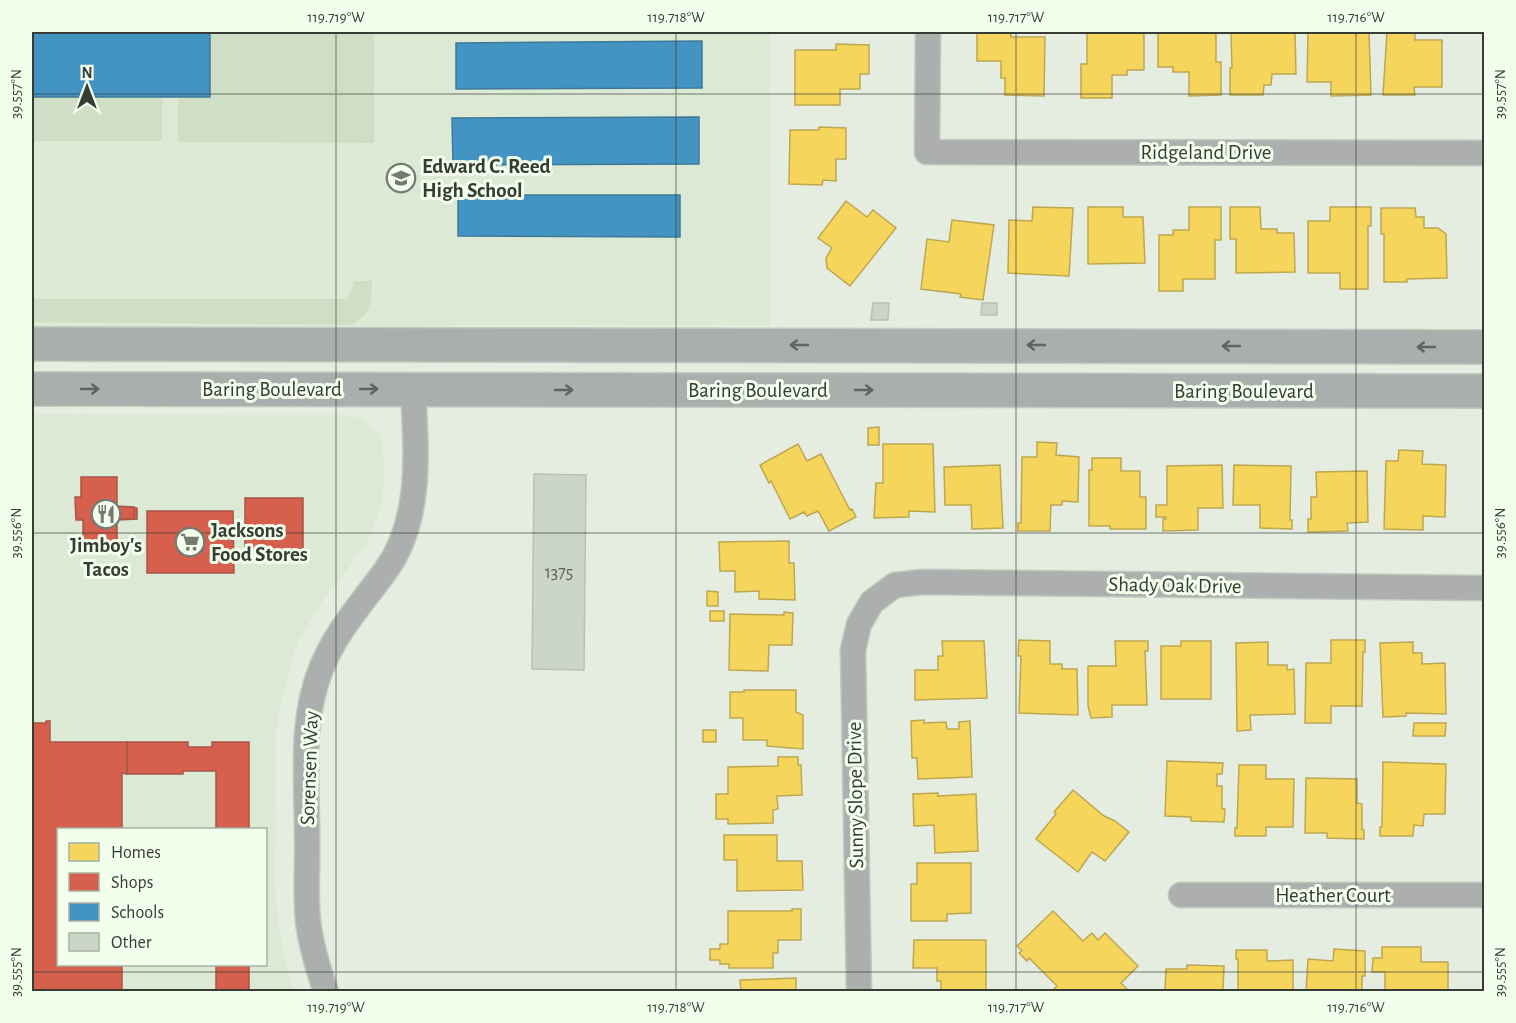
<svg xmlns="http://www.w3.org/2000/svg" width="1516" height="1023" viewBox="0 0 1516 1023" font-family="'Alegreya Sans',sans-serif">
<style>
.built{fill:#dcead5;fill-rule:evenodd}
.green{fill:#cedfc6}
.homes{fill:#f6d55c;stroke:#bda750;stroke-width:1.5}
.shops{fill:#d6604d;stroke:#a65546;stroke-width:1.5}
.schools{fill:#4393c3;stroke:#3f7998;stroke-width:1.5}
.building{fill:#cbd6c6;stroke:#b9bfb6;stroke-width:1.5}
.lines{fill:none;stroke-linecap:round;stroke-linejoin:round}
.street-casing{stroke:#c3c9bf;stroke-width:27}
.secondary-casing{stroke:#c3c9bf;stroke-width:36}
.street{stroke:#adafae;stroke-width:24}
.secondary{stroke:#aaaeac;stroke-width:33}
.oneway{stroke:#5f645e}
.ticks{fill:none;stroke:#373c34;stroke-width:1.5;stroke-opacity:0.45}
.labels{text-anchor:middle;stroke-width:6;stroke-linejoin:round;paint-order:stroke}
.number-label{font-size:18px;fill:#5d6359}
.street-label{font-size:21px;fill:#373c34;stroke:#f3ffed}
.poi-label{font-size:21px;font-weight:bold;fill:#373c34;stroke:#f3ffed;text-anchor:start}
.neatline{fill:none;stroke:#373c34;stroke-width:2}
.ticks-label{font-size:15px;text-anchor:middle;fill:#373c34}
</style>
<rect width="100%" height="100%" fill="#e5ede1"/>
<!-- built -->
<g class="built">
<polygon points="32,32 770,32 770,325 32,326"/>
<path d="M32 414 348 415 364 421 380 434 385 471 382 503 370 537 353 562 317 609 297 645 283 692 276 732 275 885 279 928 288 972 295 991 32 992ZM58 830H266V964H58Z"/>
</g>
<!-- green -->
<g class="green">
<polygon points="210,32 374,32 374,143 178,142 178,97 210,97"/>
<rect x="32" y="97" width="130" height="44"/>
<path d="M355 281H372C371 303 372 311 353 325L32 322V299H347Z"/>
</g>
<!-- homes -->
<g class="homes">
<polygon points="977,32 1011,32 1011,37 1045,37 1044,96 1005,95 1005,78 1001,78 1001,61 977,61"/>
<polygon points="1087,32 1144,32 1144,70 1127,70 1127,75 1112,75 1112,98 1081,98 1081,64 1087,64"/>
<polygon points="1158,32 1216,32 1216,62 1221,62 1221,95 1189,96 1189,72 1173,72 1173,67 1158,67"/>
<polygon points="1231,32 1295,32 1296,74 1272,74 1271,85 1264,85 1263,95 1230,95 1230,68 1232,68"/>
<polygon points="1308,32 1369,32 1371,95 1331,96 1331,82 1307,82"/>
<polygon points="1387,32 1415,32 1415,40 1442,40 1442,87 1414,87 1415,95 1383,95"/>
<polygon points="836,44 869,45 869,74 860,74 860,89 840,89 840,105 795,105 795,50 836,50"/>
<polygon points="819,127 846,128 846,159 836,159 836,181 823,180 822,185 789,184 790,130 819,130"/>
<polygon points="846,201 867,217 873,210 896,228 850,286 827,268 826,258 832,248 818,238"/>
<polygon points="1033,207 1073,208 1069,276 1008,273 1009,220 1032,221"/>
<polygon points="1088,207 1123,207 1123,217 1143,217 1145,263 1088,264"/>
<polygon points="1189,207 1221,207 1221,240 1215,240 1215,279 1183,279 1183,291 1159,291 1159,235 1173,235 1173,230 1189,230"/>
<polygon points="1230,207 1260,207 1261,229 1277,229 1277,233 1294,233 1295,272 1236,273 1236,239 1230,239"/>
<polygon points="1330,207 1371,207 1371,226 1368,226 1368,289 1340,289 1340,273 1308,273 1308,221 1330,221"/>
<polygon points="1381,208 1415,208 1416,217 1424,217 1424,228 1438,228 1446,234 1447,278 1407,279 1407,282 1384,282 1384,234 1381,234"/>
<polygon points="952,220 994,225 983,300 960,297 961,294 921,289 927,239 949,242"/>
<polygon points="879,427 879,445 868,445 868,428"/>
<polygon points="1037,442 1057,443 1056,455 1079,457 1078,502 1062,501 1062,505 1051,505 1050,531 1018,531 1018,523 1021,523 1022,457 1037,457"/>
<polygon points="798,444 807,461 821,454 850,510 852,509 856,517 829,531 818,511 807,516 804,512 790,519 771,481 769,483 760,465"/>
<polygon points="883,444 933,444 935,512 909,511 909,517 874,518 876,483 883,483"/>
<polygon points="1399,450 1423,451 1422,464 1446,465 1445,517 1423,516 1423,530 1384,529 1386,461 1398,461"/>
<polygon points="1092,458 1121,458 1121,471 1140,471 1140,497 1146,497 1146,529 1110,529 1110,526 1089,526 1089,470 1092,470"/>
<polygon points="1000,465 1003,528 972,529 971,505 945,505 944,467"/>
<polygon points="1222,465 1223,508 1198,508 1198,530 1163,531 1163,519 1166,519 1166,517 1156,517 1156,505 1167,505 1167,466"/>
<polygon points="1234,465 1291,466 1290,520 1292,520 1292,529 1260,528 1260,505 1233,505"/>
<polygon points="1367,471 1368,522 1347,523 1348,531 1308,532 1308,519 1311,519 1311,497 1317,497 1316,472"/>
<polygon points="789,541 789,563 794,563 795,600 759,599 759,591 735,592 735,571 720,571 719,542"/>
<polygon points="707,591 718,592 718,606 707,606"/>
<rect x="710" y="611" width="14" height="10"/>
<polygon points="784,612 793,613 792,645 769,645 768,671 729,670 730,614 784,615"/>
<polygon points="1019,640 1050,641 1050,664 1062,664 1062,669 1077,669 1078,715 1019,713 1021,656 1018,656"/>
<polygon points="1331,640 1365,640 1365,652 1363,652 1362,706 1331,706 1331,723 1305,723 1306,663 1331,663"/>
<polygon points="942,641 984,641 987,698 915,700 915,670 938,670 938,656 943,656"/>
<polygon points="1115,641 1148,641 1148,651 1145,651 1147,705 1112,705 1112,717 1091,718 1088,706 1088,666 1116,666"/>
<polygon points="1181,641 1211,641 1211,699 1161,699 1161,646 1181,646"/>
<polygon points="1268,642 1268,665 1287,665 1287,670 1294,669 1295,714 1250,715 1251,730 1237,731 1236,643"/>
<polygon points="1413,642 1413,653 1422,653 1422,664 1445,663 1446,714 1406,713 1406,716 1383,717 1380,643"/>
<polygon points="744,690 796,690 796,712 803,715 803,749 767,746 767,740 743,740 743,718 730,718 730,692 744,692"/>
<polygon points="924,720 924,723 946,722 947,729 959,729 959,722 970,721 972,777 918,779 917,758 912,758 911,721"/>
<polygon points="1414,723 1446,723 1445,736 1413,736"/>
<rect x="703" y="730" width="13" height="12"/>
<polygon points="778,757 798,757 798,765 801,765 802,795 777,796 778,809 773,810 773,823 728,824 728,819 716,819 716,794 728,794 728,767 778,766"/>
<polygon points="1167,761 1223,763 1222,774 1217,774 1217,786 1222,786 1222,809 1225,809 1224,822 1191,821 1191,817 1165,816"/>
<polygon points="1383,762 1446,764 1445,814 1424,814 1423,826 1414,825 1413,836 1380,836 1380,827 1382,827"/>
<polygon points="1239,765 1266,765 1266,779 1294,779 1293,827 1266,827 1266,836 1235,836 1235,828 1237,828"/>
<polygon points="1306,778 1357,779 1357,803 1362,804 1362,830 1364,830 1364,839 1327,838 1327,833 1305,833"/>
<polygon points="1073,790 1104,816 1115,821 1129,832 1105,861 1092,852 1078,872 1036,839 1056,814 1054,812"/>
<polygon points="938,793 938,796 976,794 978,851 935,853 934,825 914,826 913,794"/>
<polygon points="724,835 777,835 777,861 802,861 803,890 737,891 737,860 724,860"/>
<polygon points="917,863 971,863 971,913 947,914 947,921 911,921 911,884 917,884"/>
<polygon points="792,909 801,909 801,940 778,940 778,953 773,953 773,968 729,968 729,964 720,964 720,960 710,960 710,949 720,949 720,944 728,944 728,911 792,911"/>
<polygon points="1053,911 1083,941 1092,933 1098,940 1105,933 1138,966 1121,983 1127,989 1125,992 1051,992 1057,986 1029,958 1027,961 1019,953 1022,951 1017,946"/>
<polygon points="914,940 986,940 986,992 941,992 941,981 937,981 937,968 913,968"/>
<polygon points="1382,947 1421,947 1421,962 1448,962 1448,992 1385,992 1385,972 1372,972 1373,958 1382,958"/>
<polygon points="1334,949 1365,951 1365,976 1362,976 1362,992 1306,992 1308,959 1333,961"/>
<polygon points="1236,950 1267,950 1267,961 1293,960 1293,992 1238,992 1238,959 1236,959"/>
<polygon points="1187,965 1224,966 1223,992 1165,992 1166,969 1187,969"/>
<polygon points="796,978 796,992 741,992 740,980"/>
</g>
<!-- shops -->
<g class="shops">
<polygon points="81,477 117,477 117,508 137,508 137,519 117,520 117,550 83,550 83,520 76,520 75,497 81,497"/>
<rect x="245" y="498" width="58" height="55"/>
<polygon points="114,506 134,507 134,519 114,519"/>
<polygon points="147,511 233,511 234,573 147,573"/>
<polygon points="46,721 50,721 50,742 127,742 127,774 122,773 122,830 58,830 58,964 122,964 122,992 32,992 32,723 46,723"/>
<polygon points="127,742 188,742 188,747 212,747 212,742 249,742 249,830 216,830 216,771 183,771 183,774 127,774"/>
<rect x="216" y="964" width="33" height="28"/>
</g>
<!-- schools -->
<g class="schools">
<rect x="32" y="32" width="178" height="65"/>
<polygon points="702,41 702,88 456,89 456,43"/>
<polygon points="699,117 699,164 453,165 452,118"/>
<polygon points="458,195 680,195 680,237 458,236"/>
</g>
<!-- building -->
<g class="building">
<polygon points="873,303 889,303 888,320 871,320"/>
<polygon points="982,303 997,303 997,315 981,315"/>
<polygon points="534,474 586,475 584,670 532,669"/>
</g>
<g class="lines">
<!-- street casing -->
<g class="street-casing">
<g id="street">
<polyline points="928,32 927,152 1484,153"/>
<polyline points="1181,895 1484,895"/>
<path d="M326 992C318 969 311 945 308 921 305 893 308 863 307 835 307 779 300 721 321 669 336 631 363 602 386 570 423 519 416 448 413 389"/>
<polyline points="859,992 853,650 859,624 872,602 895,585 923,582 1484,588"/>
</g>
</g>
<!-- secondary casing -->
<g class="secondary-casing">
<g id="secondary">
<polyline points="32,344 1484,347"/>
<polyline points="32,389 1484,391"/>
</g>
</g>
<!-- street -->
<use href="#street" class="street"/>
<!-- secondary -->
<use href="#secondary" class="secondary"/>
</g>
<!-- one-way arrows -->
<defs><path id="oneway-shaft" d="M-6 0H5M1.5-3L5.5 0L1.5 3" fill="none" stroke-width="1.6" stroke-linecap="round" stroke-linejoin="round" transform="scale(1.5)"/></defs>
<g class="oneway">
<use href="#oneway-shaft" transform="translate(799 345) rotate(-180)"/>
<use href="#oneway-shaft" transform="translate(1036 345) rotate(-180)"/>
<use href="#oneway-shaft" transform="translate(1231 346) rotate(-180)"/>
<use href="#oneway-shaft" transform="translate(1426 347) rotate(-180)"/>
<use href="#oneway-shaft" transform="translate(90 389)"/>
<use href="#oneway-shaft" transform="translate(369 389)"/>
<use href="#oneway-shaft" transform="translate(564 390)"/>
<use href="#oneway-shaft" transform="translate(864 390)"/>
</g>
<!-- ticks -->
<path class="ticks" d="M336 32V992M676 32V992M1016 32V992M1356 32V992M32 94H1484M32 533H1484M32 972H1484"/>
<!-- icons -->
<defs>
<g id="school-ring" transform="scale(1.5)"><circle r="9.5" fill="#f3ffed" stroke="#747a71" stroke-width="1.5"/><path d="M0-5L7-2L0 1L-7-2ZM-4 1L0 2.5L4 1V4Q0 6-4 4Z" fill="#747a71"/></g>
<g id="restaurant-ring" transform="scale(1.5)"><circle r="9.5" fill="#f3ffed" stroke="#747a71" stroke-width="1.5"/><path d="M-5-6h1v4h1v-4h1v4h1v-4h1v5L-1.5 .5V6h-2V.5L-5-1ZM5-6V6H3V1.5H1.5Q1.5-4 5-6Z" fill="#747a71"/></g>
<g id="supermarket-ring" transform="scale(1.5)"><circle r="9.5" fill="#f3ffed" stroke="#747a71" stroke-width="1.5"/><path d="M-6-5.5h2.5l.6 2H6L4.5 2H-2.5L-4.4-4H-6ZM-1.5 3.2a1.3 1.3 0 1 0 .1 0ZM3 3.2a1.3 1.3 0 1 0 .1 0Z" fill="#747a71"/></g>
</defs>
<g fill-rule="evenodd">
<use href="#school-ring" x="401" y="178"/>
<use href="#restaurant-ring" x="106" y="514"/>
<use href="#supermarket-ring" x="190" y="542"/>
</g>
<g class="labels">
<!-- number labels -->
<g class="number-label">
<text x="559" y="578">1375</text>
</g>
<!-- street labels -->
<g class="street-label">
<text x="1206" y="159">Ridgeland Drive</text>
<text x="272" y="396">Baring Boulevard</text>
<text x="758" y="397">Baring Boulevard</text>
<text x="1244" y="398">Baring Boulevard</text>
<text transform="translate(1175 585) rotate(1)" y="7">Shady Oak Drive</text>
<text transform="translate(309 768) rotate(-88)" y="7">Sorensen Way</text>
<text transform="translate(855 795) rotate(-91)" y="7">Sunny Slope Drive</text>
<text x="1333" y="902">Heather Court</text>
</g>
<!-- poi labels -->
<g class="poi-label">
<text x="422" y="173">Edward C. Reed<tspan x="422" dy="24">High School</tspan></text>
<text x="211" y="537">Jacksons<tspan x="211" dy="24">Food Stores</tspan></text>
<text x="106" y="552" text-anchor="middle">Jimboy's<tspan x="106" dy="24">Tacos</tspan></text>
</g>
</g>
<!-- border -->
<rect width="1516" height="1023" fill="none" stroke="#f3ffed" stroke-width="66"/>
<!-- legend -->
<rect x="57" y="828" width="210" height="138" fill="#f3ffed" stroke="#a8b1a3" stroke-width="1.5"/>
<rect x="69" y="843" width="30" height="18" fill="#f6d55c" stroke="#a8b1a3" stroke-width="1.5"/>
<text x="111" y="858" font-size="18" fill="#373c34">Homes</text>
<rect x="69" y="873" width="30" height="18" fill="#d6604d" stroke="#a8b1a3" stroke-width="1.5"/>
<text x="111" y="888" font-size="18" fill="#373c34">Shops</text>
<rect x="69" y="903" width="30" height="18" fill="#4393c3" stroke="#a8b1a3" stroke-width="1.5"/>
<text x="111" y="918" font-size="18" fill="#373c34">Schools</text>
<rect x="69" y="933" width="30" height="18" fill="#cbd6c6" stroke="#a8b1a3" stroke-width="1.5"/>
<text x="111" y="948" font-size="18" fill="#373c34">Other</text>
<!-- north arrow -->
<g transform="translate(87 87)" stroke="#f3ffed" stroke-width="4.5" paint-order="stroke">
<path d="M0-4.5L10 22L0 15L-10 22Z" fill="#373c34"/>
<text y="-9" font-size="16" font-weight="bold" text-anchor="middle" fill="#373c34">N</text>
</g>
<rect x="33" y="33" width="1450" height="957" class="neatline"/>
<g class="ticks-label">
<text x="336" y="22">119.719°W</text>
<text x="676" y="22">119.718°W</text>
<text x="1016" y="22">119.717°W</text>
<text x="1356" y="22">119.716°W</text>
<text transform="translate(16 94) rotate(-90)" y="5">39.557°N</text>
<text transform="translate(1500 94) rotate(-90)" y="5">39.557°N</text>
<text transform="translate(16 533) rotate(-90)" y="5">39.556°N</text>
<text transform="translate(1500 533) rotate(-90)" y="5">39.556°N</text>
<text transform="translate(16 972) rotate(-90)" y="5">39.555°N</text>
<text transform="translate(1500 972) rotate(-90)" y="5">39.555°N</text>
<text x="336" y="1012">119.719°W</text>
<text x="676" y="1012">119.718°W</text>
<text x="1016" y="1012">119.717°W</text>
<text x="1356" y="1012">119.716°W</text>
</g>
</svg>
